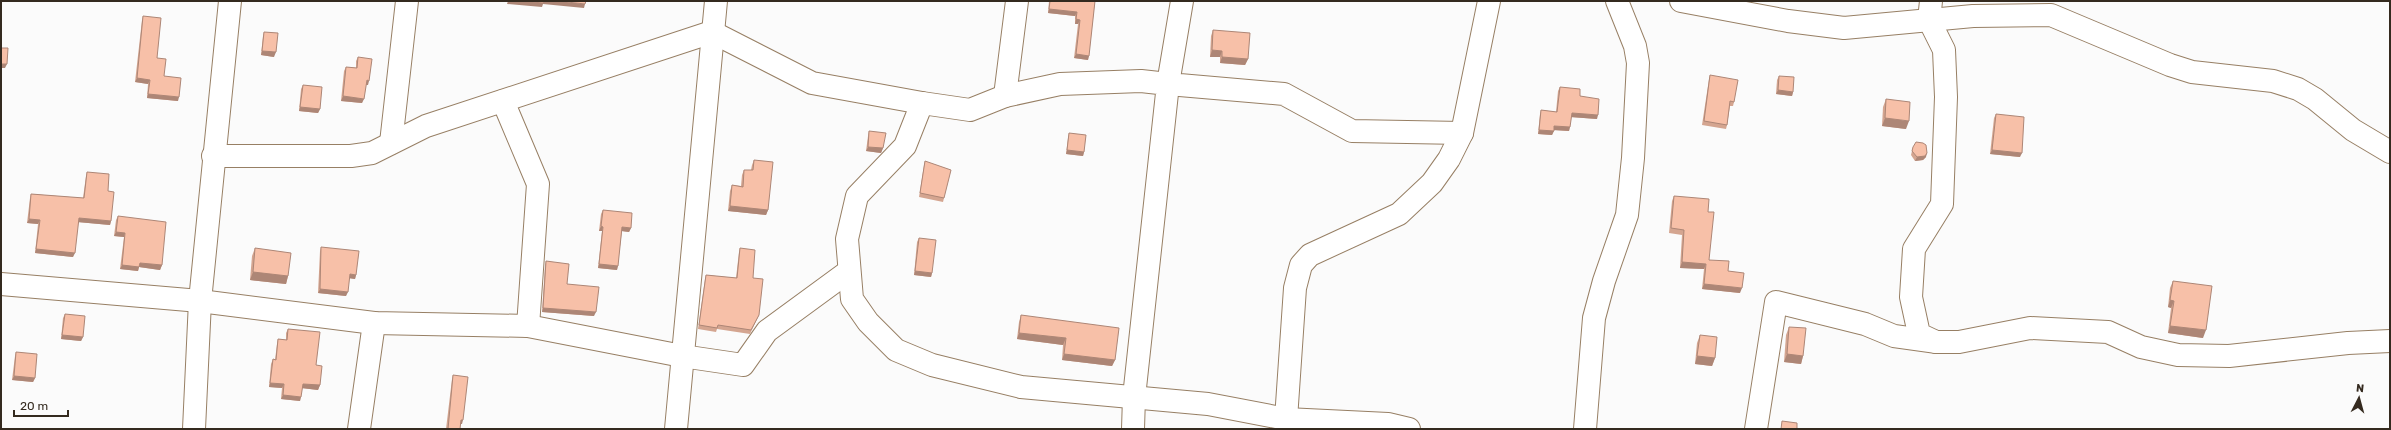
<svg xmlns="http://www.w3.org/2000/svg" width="2391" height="430" viewBox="0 0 2391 430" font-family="Rubik,sans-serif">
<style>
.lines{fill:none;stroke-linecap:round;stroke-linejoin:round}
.minor-casing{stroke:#977f64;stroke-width:24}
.minor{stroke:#fff;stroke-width:22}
.wall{fill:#d4a590}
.shaded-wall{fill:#ad8676}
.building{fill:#f7c0a8;stroke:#ad8676}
</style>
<rect width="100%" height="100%" fill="#fbfbfb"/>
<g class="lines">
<!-- minor casing -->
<g class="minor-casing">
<g id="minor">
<polyline points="1182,1 1168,84 1284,94 1352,131 1462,133"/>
<polyline points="1681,1 1788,21 1844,28 1973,16 2051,15 2170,65 2192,72 2273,81 2298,89 2315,99 2353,130 2390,152"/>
<polyline points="1931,1 1929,20 1944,50 1946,97 1942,204 1914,249 1911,297 1919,334 1936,342"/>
<polyline points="1005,96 1017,1"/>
<polyline points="503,101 538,184 528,326"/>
<polyline points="922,103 970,110 1005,96 1060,84 1141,81 1168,84 1134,397 1133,429"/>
<polyline points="391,143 407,1"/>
<polyline points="213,156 351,156 372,153 426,126 712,32 812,83 922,103 905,146 857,196 847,239 852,299 868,322 896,350 932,365 1021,387 1208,404 1286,419 1388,424 1409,429"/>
<polyline points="1,284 200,301 374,323 528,326 682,356 743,365 767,331 849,271"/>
<polyline points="1286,419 1295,288 1301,265 1310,255 1399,214 1432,183 1449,159 1462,133 1489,1"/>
<polyline points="194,429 200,301 230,1"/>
<polyline points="359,429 374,323"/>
<polyline points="676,429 716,1"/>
<polyline points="1585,429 1594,318 1604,281 1627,215 1633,158 1638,63 1635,46 1617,1"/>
<polyline points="1756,429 1776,302 1865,324 1894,336 1937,342 1959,342 2030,328 2108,332 2141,347 2178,355 2229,356 2348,343 2390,341"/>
</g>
</g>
<!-- minor -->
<use href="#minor" class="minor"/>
</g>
<!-- wall -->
<g class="wall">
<polygon points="1049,1 1095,1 1088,60 1074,58 1078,24 1075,24 1075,16 1048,13"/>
<polygon points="143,16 157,58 164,76 178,101 147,98 148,84 135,82 142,20"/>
<polygon points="1213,30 1248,59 1245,65 1220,63 1220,57 1210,57 1211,36"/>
<polygon points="264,32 274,57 261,55 263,36"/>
<polygon points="358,57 368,85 366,85 362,103 341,101 344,71 346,67 356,68 356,61"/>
<polygon points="1710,75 1734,102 1733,106 1730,106 1727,125 1726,129 1702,125 1709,79"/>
<polygon points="1779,76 1793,92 1792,96 1776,94 1777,80"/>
<polygon points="303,85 320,109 318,113 299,111 301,89"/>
<polygon points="1560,87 1580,96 1597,119 1571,117 1569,131 1554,130 1552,135 1538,134 1540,114 1541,110 1556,112 1558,91"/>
<polygon points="1886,99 1906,129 1882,126 1883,107"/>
<polygon points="1996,114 2020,157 1990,154 1994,118"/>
<polygon points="2390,117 2390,137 2389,137"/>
<polygon points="869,131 883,148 881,153 866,151 868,136"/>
<polygon points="1069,133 1084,152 1083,156 1066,154 1068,138"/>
<polygon points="1913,147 1926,157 1923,160 1915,161 1911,155"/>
<polygon points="754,160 768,210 766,215 728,211 730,191 732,185 741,186 742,175 744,170 751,170 752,165"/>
<polygon points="925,161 944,198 943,202 919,197 924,165"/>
<polygon points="87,172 108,191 111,221 110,225 78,222 73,257 35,253 38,224 27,223 30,198 31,194 83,198 86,176"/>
<polygon points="1674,196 1708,212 1709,260 1728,271 1740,293 1702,289 1704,269 1680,268 1682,235 1669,233 1672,201"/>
<polygon points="603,210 631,228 629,232 622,231 617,270 598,268 602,231 599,231 601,214"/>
<polygon points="118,216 162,265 160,270 139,267 138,271 120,269 124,237 114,236 116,220"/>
<polygon points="919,238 932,273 931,277 914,275 917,242"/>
<polygon points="321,247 356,275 355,279 349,278 346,296 318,293 320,251"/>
<polygon points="255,248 288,276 286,284 250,280 252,256"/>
<polygon points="740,248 753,278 759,315 750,334 717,329 716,332 698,329 705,279 706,275 736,278 739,252"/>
<polygon points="546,261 567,284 594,316 542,312 545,265"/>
<polygon points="2173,281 2203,338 2168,333 2171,308 2168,307 2170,288"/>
<polygon points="65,314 83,337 81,341 61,339 63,318"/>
<polygon points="1021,315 1115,360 1112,366 1062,360 1063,345 1017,339 1019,322"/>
<polygon points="1789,327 1803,356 1801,364 1784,362 1786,335"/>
<polygon points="288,329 316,365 320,385 318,390 302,388 300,401 281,399 282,388 269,387 271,364 273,359 275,360 277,344 278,339 286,340 286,333"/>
<polygon points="1700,335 1715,358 1712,366 1695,364 1697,343"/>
<polygon points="16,352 35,378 33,382 12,380 15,356"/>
<polygon points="453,375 462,424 460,424 460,429 446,429 452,379"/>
</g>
<!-- shaded-wall -->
<g class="shaded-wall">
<polygon points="508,1 558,1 585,4 584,8 543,4 542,7 507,4"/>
<polygon points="1049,9 1077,12 1075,16 1048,13"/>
<polygon points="1076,19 1080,20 1078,24 1075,24"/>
<polygon points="1212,50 1222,51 1220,57 1210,57"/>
<polygon points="262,51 276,52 274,57 261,55"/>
<polygon points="1076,54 1089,56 1088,60 1074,58"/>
<polygon points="1222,57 1248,59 1245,65 1220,63"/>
<polygon points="1,64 7,64 5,68 1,68"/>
<polygon points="137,78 150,80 148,84 135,82"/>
<polygon points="367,80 369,81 368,85 365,85"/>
<polygon points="1778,90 1793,92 1792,96 1776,94"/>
<polygon points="148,94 179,97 178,101 147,98"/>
<polygon points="343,96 364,99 362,103 341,101"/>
<polygon points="300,107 320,109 318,113 299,111"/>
<polygon points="1572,113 1598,115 1597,119 1570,117"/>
<polygon points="1885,118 1909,121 1906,129 1882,126"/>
<polygon points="1554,126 1570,127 1569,131 1553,130"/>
<polygon points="1539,130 1554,131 1552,135 1538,134"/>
<polygon points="868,147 883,148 881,153 866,151"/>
<polygon points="1067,150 1084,152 1083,156 1066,154"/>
<polygon points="1992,150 2022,153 2020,157 1990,154"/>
<polygon points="1927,153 1926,157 1923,160 1915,161 1917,157"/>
<polygon points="730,206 768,210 766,215 728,211"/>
<polygon points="79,218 111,221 110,225 77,222"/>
<polygon points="29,219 40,220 38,224 27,223"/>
<polygon points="601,226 603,227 602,231 599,231"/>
<polygon points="622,227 631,228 629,232 621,231"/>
<polygon points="116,232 125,233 124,237 114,236"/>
<polygon points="36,249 75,253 73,257 35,253"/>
<polygon points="1682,262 1706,264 1704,269 1680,268"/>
<polygon points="140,263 162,265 160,270 139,267 138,271 120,269 122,265"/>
<polygon points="599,264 618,266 617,270 598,268"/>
<polygon points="915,271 932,273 931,277 914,275"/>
<polygon points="253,272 288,276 286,284 250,280"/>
<polygon points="350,274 356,275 355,279 348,278"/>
<polygon points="1704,284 1742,288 1740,293 1702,289"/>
<polygon points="320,289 348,292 346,296 318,293"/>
<polygon points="2170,300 2174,301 2171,308 2168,307"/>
<polygon points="543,308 596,312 594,316 542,312"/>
<polygon points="2170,326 2206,330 2203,338 2168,333"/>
<polygon points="1019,333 1066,338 1063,345 1017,339"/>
<polygon points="62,335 83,337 81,341 61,339"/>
<polygon points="1064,354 1115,360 1112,366 1062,360"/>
<polygon points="1787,354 1803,356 1801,364 1784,362"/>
<polygon points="1697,356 1715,358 1712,366 1695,364"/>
<polygon points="14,376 35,378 33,382 12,380"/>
<polygon points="270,383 284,384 282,388 269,387"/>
<polygon points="303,384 320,385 318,390 301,388"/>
<polygon points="283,395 301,397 300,401 281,399"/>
<polygon points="461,420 463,420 462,424 460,424"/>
</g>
<!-- building -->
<g class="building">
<polygon points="521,1 544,1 543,3"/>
<polygon points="558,1 586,1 585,4"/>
<polygon points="1050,1 1095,1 1089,56 1076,54 1080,20 1076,19 1077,12 1049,9"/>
<polygon points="143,16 161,18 157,58 166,59 164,76 181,78 179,97 148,94 150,80 137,78"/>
<polygon points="1213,30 1250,33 1248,59 1222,57 1222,51 1212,50"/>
<polygon points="264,32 278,33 276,52 262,51"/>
<polygon points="1,48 8,48 7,64 1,64"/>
<polygon points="358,57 372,59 369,81 367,80 364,99 343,96 346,67 357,68"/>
<polygon points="1710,75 1738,80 1734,102 1730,101 1727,125 1704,121"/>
<polygon points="1779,76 1794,77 1793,92 1778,90"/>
<polygon points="303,85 322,87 320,109 300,107"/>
<polygon points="1560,87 1580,89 1580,96 1599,99 1598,115 1572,113 1570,127 1554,126 1554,131 1539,130 1541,110 1557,112"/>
<polygon points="1886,99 1910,102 1909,121 1885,118"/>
<polygon points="1996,114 2024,117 2022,153 1992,150"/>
<polygon points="869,131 886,133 883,148 868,147"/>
<polygon points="1069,133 1086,135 1084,152 1067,150"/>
<polygon points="1916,142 1923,143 1926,145 1927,153 1925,156 1917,157 1912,151 1913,147"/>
<polygon points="754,160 773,162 768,210 730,206 732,185 743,187 744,170 753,170"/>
<polygon points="925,161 951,170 944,198 920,193"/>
<polygon points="87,172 109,174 108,191 114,192 111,221 79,218 75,253 36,249 40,220 29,219 31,194 84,198"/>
<polygon points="1674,196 1709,199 1708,212 1714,212 1709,260 1729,261 1728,271 1744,273 1742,288 1704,284 1706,264 1682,262 1684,230 1671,228"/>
<polygon points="603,210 632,213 631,228 622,227 618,266 599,264 603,227 601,226"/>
<polygon points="118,216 166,222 162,265 140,263 139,267 122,265 125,233 116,232"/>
<polygon points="919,238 936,240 932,273 915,271"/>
<polygon points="321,247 359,251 356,275 350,274 348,292 320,289"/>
<polygon points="255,248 291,253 288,276 253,272"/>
<polygon points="740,248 755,250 753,278 763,279 759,315 751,330 718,325 717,328 699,325 706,275 737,278"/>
<polygon points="546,261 569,264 567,284 599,287 596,312 543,308"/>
<polygon points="2173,281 2212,286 2206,330 2170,326 2174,301 2170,300"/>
<polygon points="65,314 85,316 83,337 62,335"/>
<polygon points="1021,315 1119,328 1115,360 1064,354 1066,338 1019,333"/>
<polygon points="1789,327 1806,328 1803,356 1787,354"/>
<polygon points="288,329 320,332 316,365 322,366 320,385 303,384 301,397 283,395 284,384 270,383 273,359 276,360 278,339 287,340"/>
<polygon points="1700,335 1717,337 1715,358 1697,356"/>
<polygon points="16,352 37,354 35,378 14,376"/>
<polygon points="453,375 468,377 463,420 461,420 460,429 448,429"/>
<polygon points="1782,421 1797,423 1797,429 1781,429"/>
</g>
<!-- border -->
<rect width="2391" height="430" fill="none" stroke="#342a1f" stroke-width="4"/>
<!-- north arrow -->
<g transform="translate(2359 398) rotate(6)" stroke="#fbfbfb" stroke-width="3" paint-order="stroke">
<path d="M0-3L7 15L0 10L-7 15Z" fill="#342a1f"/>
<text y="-6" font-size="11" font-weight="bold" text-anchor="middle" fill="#342a1f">N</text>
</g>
<!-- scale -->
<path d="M14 410v6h54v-6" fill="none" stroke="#342a1f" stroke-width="2"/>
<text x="20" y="410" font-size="12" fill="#342a1f" stroke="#fbfbfb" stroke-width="3" paint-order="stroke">20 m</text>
</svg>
